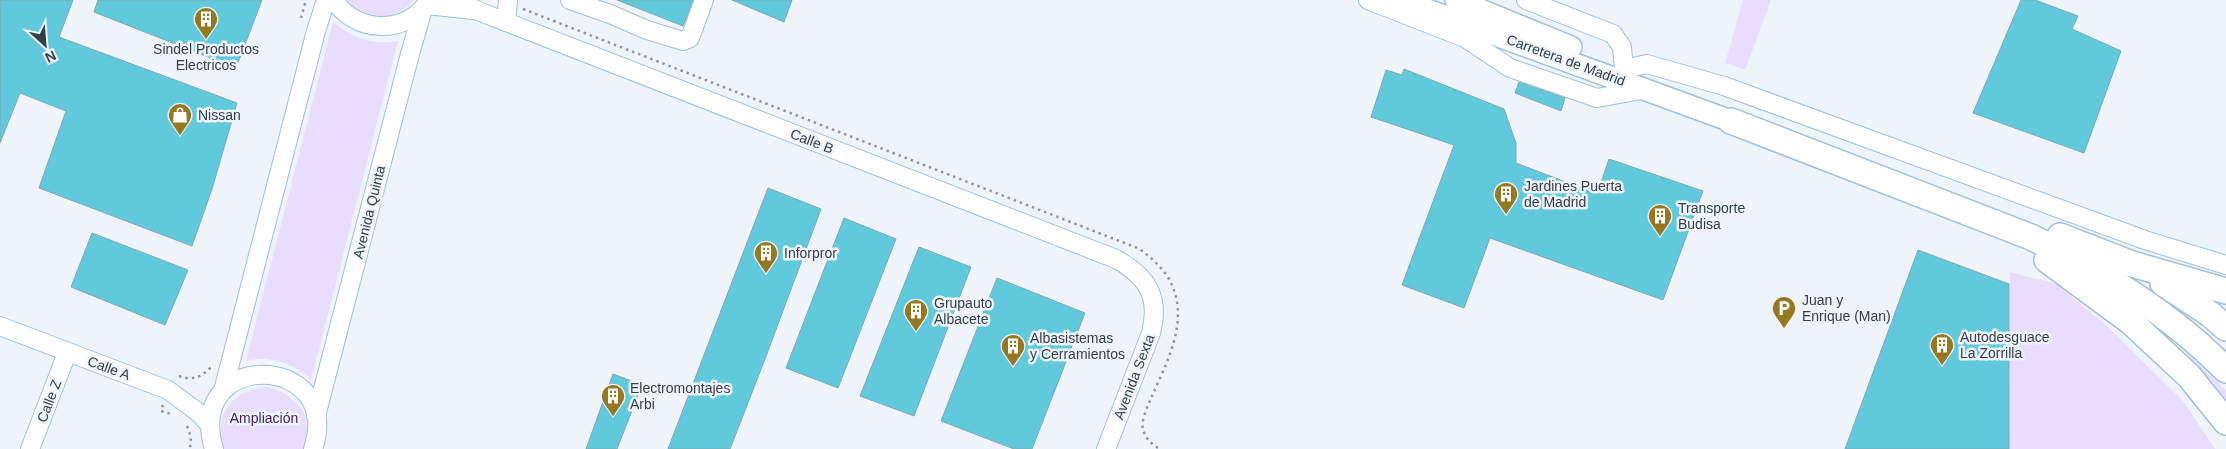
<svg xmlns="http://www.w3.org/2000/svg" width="2226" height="449" viewBox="0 0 2226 449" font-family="Arial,sans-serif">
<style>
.green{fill:#e9ddfe}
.building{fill:#61c9dc;stroke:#7fa9b2}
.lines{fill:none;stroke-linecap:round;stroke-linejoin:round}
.minor-casing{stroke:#a1bfd7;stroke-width:20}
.major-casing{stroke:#a1bfd7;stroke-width:24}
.highway-casing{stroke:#a1bfd7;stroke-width:28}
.path{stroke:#8d969d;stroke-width:2.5;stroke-dasharray:2.5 4;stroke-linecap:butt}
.minor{stroke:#fff;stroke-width:18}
.major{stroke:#fff;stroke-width:21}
.highway{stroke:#fff;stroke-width:25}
.labels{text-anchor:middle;stroke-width:5;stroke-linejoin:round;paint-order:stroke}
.poi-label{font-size:14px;fill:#323f48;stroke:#eef4f9;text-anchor:start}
.street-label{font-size:14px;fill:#323f48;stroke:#eef4f9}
.park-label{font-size:14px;fill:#411a69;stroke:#eef4f9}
</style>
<rect width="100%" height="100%" fill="#eef4f9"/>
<!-- green -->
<g class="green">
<path d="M344 0H413C395 23 363 21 344 0Z"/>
<polygon points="1743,0 1771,0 1745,70 1725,63"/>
<path d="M333 22C353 39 373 45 398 41L311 380C295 363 268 355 246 361Z"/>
<polygon points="2010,272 2057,284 2108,327 2183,401 2215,449 2009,449"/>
<polygon points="2182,348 2226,390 2226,404"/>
<path d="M268 387C296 394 318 420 303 449H224C213 415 232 389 268 387Z"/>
</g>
<!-- building -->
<g class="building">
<polygon points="0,0 73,0 59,37 237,103 212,189 192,246 39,188 66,111 20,93 0,143"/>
<polygon points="98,0 262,0 236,68 94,12"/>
<polygon points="617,0 693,0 683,26"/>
<polygon points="732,0 792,0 784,22"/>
<polygon points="2021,0 2035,0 2078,16 2072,29 2121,51 2084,153 1973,113"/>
<polygon points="1404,69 1504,109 1516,143 1516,163 1597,194 1609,159 1703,191 1663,300 1490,238 1464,308 1402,285 1454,145 1371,117 1386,70 1402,75"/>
<polygon points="1519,82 1565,98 1561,111 1515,93"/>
<polygon points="768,188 821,209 765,359 730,449 668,449"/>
<polygon points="844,218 896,239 838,388 786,368"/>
<polygon points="92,233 188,270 165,325 71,287"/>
<polygon points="919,247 971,267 914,416 860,396"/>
<polygon points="1918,250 2009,284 2009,449 1845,449"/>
<polygon points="997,278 1085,313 1032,449 1014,449 941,421"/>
<polygon points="613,374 642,385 617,449 586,449"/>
</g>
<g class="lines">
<!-- minor casing -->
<g class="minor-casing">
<g id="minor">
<path d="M334 0C354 32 401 35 425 6"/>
<path d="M458 0 478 11 1116 259C1148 277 1160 297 1151 333L1106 449"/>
<polyline points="570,0 610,14 647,30 683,41 690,38 704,0"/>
<polyline points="1368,0 1465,38 1510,68 1597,98 1647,89"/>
<polyline points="1526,0 1613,34 1622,47 1624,69 1647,64 1724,86 2145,240 2226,265"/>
<polyline points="427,5 473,10"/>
<polyline points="506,22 508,0"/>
<polyline points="0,326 168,390 199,413 209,424"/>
<polyline points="223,391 316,31 326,0"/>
<polyline points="316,416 410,54 423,9"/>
<polyline points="30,449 67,353"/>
<path d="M214 449C184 347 345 353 313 449"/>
</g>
</g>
<!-- major casing -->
<g class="major-casing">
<g id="major">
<polyline points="1400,0 1731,121"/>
<polyline points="1456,0 1571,47"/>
</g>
</g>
<!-- highway casing -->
<g class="highway-casing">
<g id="highway">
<path d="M1731 121 2031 237C2102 272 2170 313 2226 370"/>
<polyline points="2060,236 2132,264 2226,291"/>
<polyline points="2047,260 2131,322 2189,376 2226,422"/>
<polyline points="2163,283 2210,314 2226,328"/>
</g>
</g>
<!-- path -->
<g class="path">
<path d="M523 9 1140 249C1151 258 1162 267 1169 279 1192 321 1165 365 1149 403 1146 410 1141 422 1143 429 1145 438 1152 445 1160 449"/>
<polyline points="301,18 306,0"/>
<path d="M179 376C192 381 202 377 211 367"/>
<polyline points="163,405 161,411 171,414"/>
<polyline points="187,426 191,437 190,449"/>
</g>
<!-- minor -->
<use href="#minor" class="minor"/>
<!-- major -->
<use href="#major" class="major"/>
<!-- highway -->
<use href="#highway" class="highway"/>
</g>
<!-- icons -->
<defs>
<g id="building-pin" transform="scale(1.25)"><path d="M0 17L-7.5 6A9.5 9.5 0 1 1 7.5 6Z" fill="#947920" stroke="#eef4f9"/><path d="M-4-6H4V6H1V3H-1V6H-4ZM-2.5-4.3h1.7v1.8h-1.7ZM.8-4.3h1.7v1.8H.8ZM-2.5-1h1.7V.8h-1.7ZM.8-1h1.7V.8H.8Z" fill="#fff"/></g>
<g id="shop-pin" transform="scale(1.25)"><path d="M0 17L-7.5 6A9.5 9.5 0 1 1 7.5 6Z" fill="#947920" stroke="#eef4f9"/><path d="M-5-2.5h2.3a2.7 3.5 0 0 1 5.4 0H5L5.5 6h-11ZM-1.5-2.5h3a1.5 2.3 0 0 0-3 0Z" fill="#fff"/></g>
<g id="parking-pin" transform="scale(1.25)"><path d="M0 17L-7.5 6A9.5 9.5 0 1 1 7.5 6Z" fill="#947920" stroke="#eef4f9"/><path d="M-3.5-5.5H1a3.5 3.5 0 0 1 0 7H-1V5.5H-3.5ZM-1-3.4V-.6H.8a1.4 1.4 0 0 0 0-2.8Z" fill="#fff"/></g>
</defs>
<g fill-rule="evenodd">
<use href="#building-pin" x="206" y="19"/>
<use href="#shop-pin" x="180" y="115"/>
<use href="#building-pin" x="1506" y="194"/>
<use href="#building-pin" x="1660" y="216"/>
<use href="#building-pin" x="766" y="253"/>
<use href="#parking-pin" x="1784" y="308"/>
<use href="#building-pin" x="916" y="311"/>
<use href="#building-pin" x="1942" y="345"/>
<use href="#building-pin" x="1013" y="346"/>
<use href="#building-pin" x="613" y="396"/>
</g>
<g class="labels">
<!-- poi labels -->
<g class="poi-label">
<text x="206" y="54" text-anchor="middle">Sindel Productos<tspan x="206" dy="16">Electricos</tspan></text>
<text x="198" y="120">Nissan</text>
<text x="1524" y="191">Jardines Puerta<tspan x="1524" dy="16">de Madrid</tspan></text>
<text x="1678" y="213">Transporte<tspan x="1678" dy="16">Budisa</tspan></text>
<text x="784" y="258">Inforpror</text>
<text x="1802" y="305">Juan y<tspan x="1802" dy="16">Enrique (Man)</tspan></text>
<text x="934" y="308">Grupauto<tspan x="934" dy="16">Albacete</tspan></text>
<text x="1960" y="342">Autodesguace<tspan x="1960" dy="16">La Zorrilla</tspan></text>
<text x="1030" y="343">Albasistemas<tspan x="1030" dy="16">y Cerramientos</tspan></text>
<text x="630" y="393">Electromontajes<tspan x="630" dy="16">Arbi</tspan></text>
</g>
<!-- street labels -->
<g class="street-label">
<text transform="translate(1566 60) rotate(20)" y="5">Carretera de Madrid</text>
<text transform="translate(812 141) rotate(21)" y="5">Calle B</text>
<text transform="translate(369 212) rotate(-76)" y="5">Avenida Quinta</text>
<text transform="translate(109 368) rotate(20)" y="5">Calle A</text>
<text transform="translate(1134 377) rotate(-69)" y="5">Avenida Sexta</text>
<text transform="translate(49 401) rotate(-69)" y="5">Calle Z</text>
</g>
<!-- park labels -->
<g class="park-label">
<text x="264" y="423">Ampliación</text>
</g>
</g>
<!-- north arrow -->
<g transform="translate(45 45) rotate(154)" stroke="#eef4f9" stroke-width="4" paint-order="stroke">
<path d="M0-4L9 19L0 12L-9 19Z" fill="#323f48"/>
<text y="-8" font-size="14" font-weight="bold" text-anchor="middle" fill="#323f48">N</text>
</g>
</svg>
